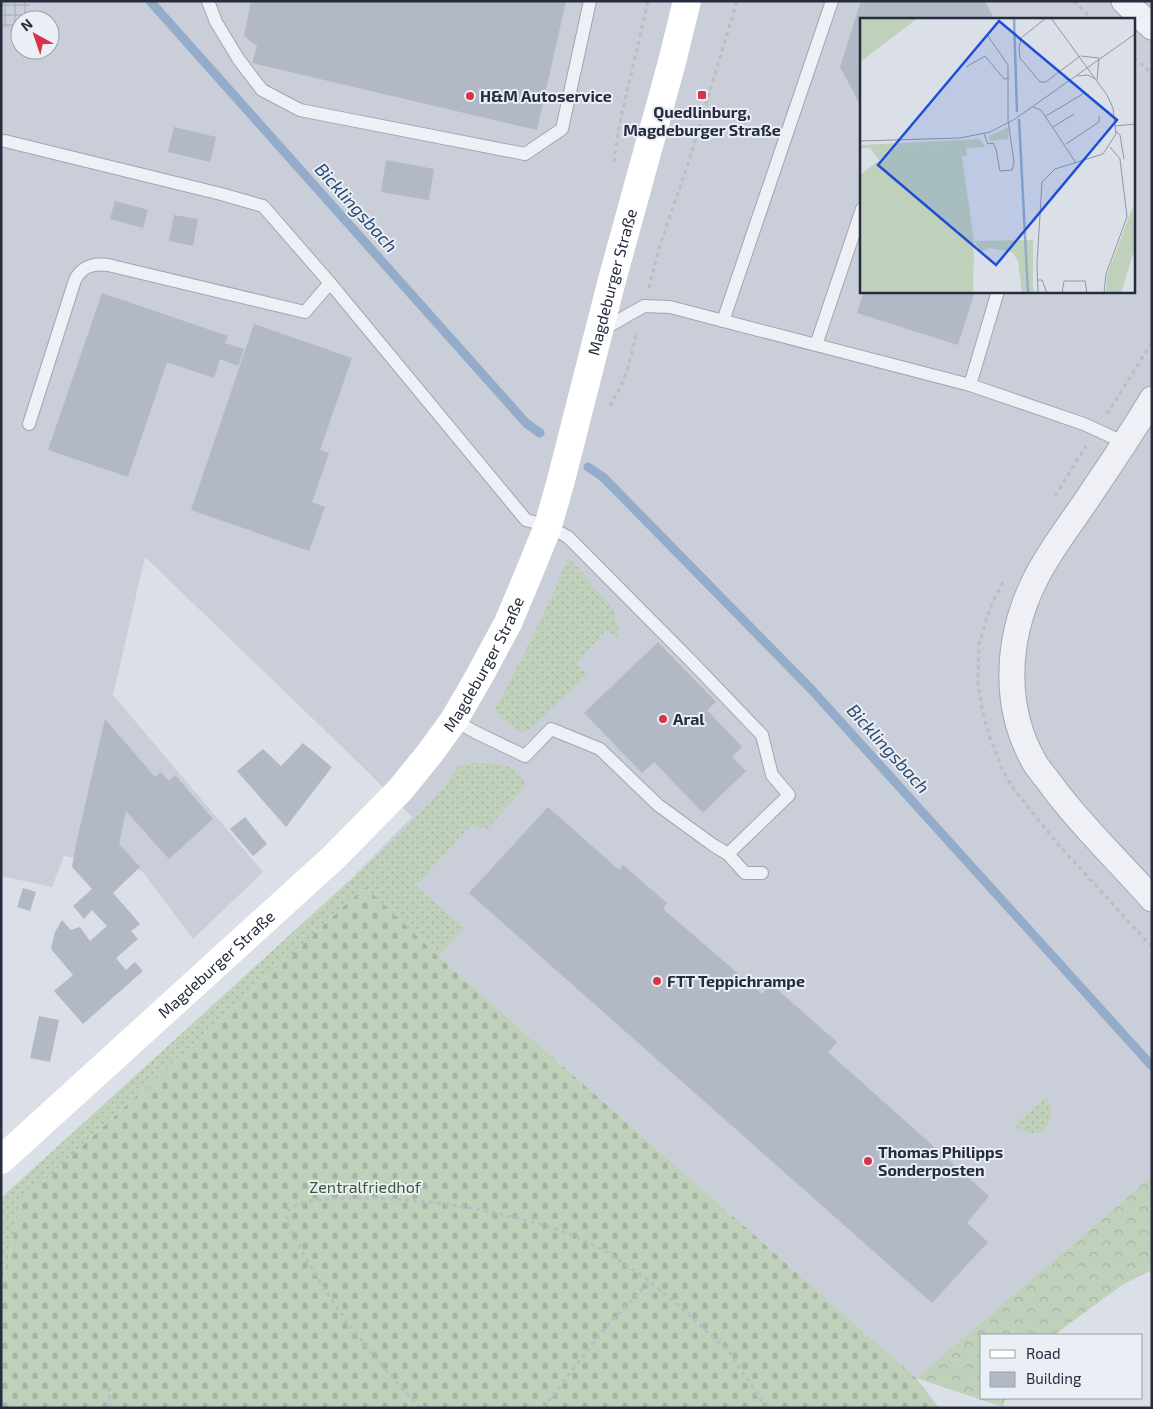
<svg xmlns="http://www.w3.org/2000/svg" width="1153" height="1409" viewBox="0 0 1153 1409" font-family="'Exo 2',sans-serif">
<style>
.built{fill:#c9ced9;fill-rule:evenodd}
.industrial{fill:url(#industrial-grid)}
.grass{fill:url(#grass-dots)}
.forest{fill:url(#forest-crowns)}
.cemetery{fill:url(#cemetery-stones)}
.lines{fill:none;stroke-linecap:round;stroke-linejoin:round}
.stream{stroke:#92acca;stroke-width:9}
.building{fill:#b2b8c4}
.service-casing{stroke:#a0a6b1;stroke-width:14}
.minor-casing{stroke:#a0a6b1;stroke-width:27}
.path{stroke:#b9bdc5;stroke-width:3;stroke-dasharray:4 4;stroke-linecap:butt}
.service{stroke:#eef0f5;stroke-width:12}
.minor{stroke:#eef0f5;stroke-width:25}
.secondary{stroke:#fff;stroke-width:28}
.poi-dot{fill:#d83347;stroke:#eaeef5;stroke-width:2}
.labels{text-anchor:middle;stroke-width:4;stroke-linejoin:round;paint-order:stroke}
.poi-label{font-size:16px;font-weight:bold;fill:#242c3e;stroke:#eaeef5;text-anchor:start}
.street-label{font-size:16px;fill:#242c3e;stroke:#eaeef5}
.park-label{font-size:16px;fill:#375a30;stroke:#eaeef5}
.water-label{font-size:18px;font-style:italic;fill:#2b4a74;stroke:#eaeef5}
.inset-river{fill:none;stroke:#92acca;stroke-width:2.5}
.inset-road{fill:none;stroke:#9297a3;stroke-width:1}
.view{fill:#1d4ed8;fill-opacity:0.15;stroke:#1d4ed8;stroke-width:2.5}
.inset-edge{fill:none;stroke:#242c3e;stroke-width:2.5}
</style>
<defs>
<pattern id="industrial-grid" width="8" height="8" patternUnits="userSpaceOnUse" patternTransform="scale(1.25)"><rect width="8" height="8" fill="#c9ced9"/><path d="M0 4h8M4 0v8" fill="none" stroke="#acb1bb"/></pattern>
<pattern id="grass-dots" width="8" height="8" patternUnits="userSpaceOnUse" patternTransform="scale(1.25)"><rect width="8" height="8" fill="#c0d1bb"/><path d="M2 2h.1M6 6h.1" fill="none" stroke="#a5b4a2" stroke-width="1.8" stroke-linecap="round"/></pattern>
<pattern id="forest-crowns" width="20" height="18" patternUnits="userSpaceOnUse" patternTransform="scale(1.25)"><rect width="20" height="18" fill="#c0d1bb"/><path d="M2 6a3 3 0 1 1 6 0M12 15a3 3 0 1 1 6 0" fill="none" stroke="#a5b4a2"/></pattern>
<pattern id="cemetery-stones" width="16" height="16" patternUnits="userSpaceOnUse" patternTransform="scale(1.25)"><rect width="16" height="16" fill="#c0d1bb"/><path d="M2 7V4a2 2 0 0 1 4 0v3zM10 15v-3a2 2 0 0 1 4 0v3z" fill="#a5b4a2"/></pattern>
</defs>
<rect width="100%" height="100%" fill="#dbdfe7"/>
<!-- built -->
<path class="built" d="M1 1H1152V1176L916 1378 438 956 365 887 355 875 412 817 368 772 145 557 113 695 263 872 193 939 142 871 64 856 52 887 1 876ZM862 19H1134V291H862ZM20 20H50V50H20Z"/>
<!-- industrial -->
<polygon class="industrial" points="1,1 31,1 27,20 20,20 20,31 1,26"/>
<!-- grass -->
<g class="grass">
<path d="M568 558 577 566 614 611 618 626V638L606 630 576 664 587 674 531 729 523 732 514 728 494 711C522 661 546 610 568 558Z"/>
<path d="M473 763C492 763 523 763 525 787L487 829 470 826 416 886 464 928 438 956 365 887 21 1202 1 1290V1198L371 861 401 833 443 788 459 765Z"/>
<path d="M1046 1097C1063 1123 1037 1146 1014 1125Z"/>
</g>
<!-- forest -->
<polygon class="forest" points="1152,1176 1152,1270 1122,1285 1054,1335 982,1335 982,1398 1006,1398 1003,1407 916,1378"/>
<!-- cemetery -->
<polygon class="cemetery" points="365,887 438,956 916,1378 939,1408 1,1408 1,1290 21,1202"/>
<g class="lines">
<!-- stream -->
<g class="stream">
<polyline points="150,1 526,423 540,433"/>
<polyline points="588,467 603,477 811,689 1152,1066"/>
</g>
</g>
<!-- building -->
<g class="building">
<polygon points="251,1 566,1 537,130 252,63 257,46 244,36"/>
<polygon points="861,1 985,1 994,19 862,19 862,108 840,67"/>
<polygon points="174,127 216,137 210,162 168,152"/>
<polygon points="386,160 434,169 429,200 381,192"/>
<polygon points="115,201 148,210 143,228 110,219"/>
<polygon points="174,215 198,219 193,246 169,241"/>
<polygon points="864,291 975,291 958,345 857,313"/>
<polygon points="102,293 228,336 225,343 244,349 238,366 220,359 214,378 167,362 128,477 48,450"/>
<polygon points="254,324 352,358 320,450 329,453 312,502 325,507 309,551 191,510"/>
<polygon points="658,642 716,702 707,710 742,747 732,757 746,771 703,813 654,762 642,773 584,713"/>
<polygon points="105,719 155,777 161,772 169,781 175,775 213,819 169,859 126,811 119,844 140,867 113,893 140,924 131,931 138,939 116,958 126,970 135,962 143,971 83,1024 54,991 73,975 51,949 55,932 62,920 71,930 80,927 90,941 107,926 92,910 84,919 73,906 92,889 72,867 76,844"/>
<polygon points="303,743 332,767 286,827 237,771 263,749 281,766"/>
<polygon points="548,807 619,870 623,865 667,903 663,909 762,994 771,984 837,1042 828,1052 989,1196 967,1223 988,1242 932,1303 469,893"/>
<polygon points="245,817 267,844 253,856 230,829"/>
<polygon points="23,888 36,892 30,911 17,907"/>
<polygon points="39,1016 59,1020 50,1062 30,1058"/>
</g>
<g class="lines">
<!-- service casing -->
<g class="service-casing">
<g id="service">
<polyline points="208,1 216,22 239,60 262,90 300,110 525,154 562,129 590,1"/>
<polyline points="5,141 221,194 263,206 330,283 526,520 548,526 568,537 692,662 762,735 772,775 789,795 728,854 713,845 658,805 600,749 551,729 525,756 475,732 454,720"/>
<polyline points="723,321 832,1"/>
<polyline points="602,330 644,306 670,307 970,385 1084,424 1125,443"/>
<polyline points="816,345 862,209"/>
<polyline points="970,385 998,291"/>
<path d="M29 424 75 280C82 266 93 263 108 265L305 312 330 283"/>
<polyline points="728,854 745,873 762,873"/>
</g>
</g>
<!-- minor casing -->
<g class="minor-casing">
<g id="minor">
<polyline points="1124,1 1152,27"/>
<path d="M1152 399C1132 433 1110 465 1088 498 1070 525 1049 551 1035 580 1006 638 1002 708 1036 765 1041 772 1047 779 1052 786 1082 827 1119 861 1152 899"/>
</g>
</g>
<!-- path -->
<g class="path">
<polyline points="1074,1 1092,19"/>
<polyline points="1134,58 1152,73"/>
<polyline points="614,162 619,126 648,1"/>
<polyline points="649,288 659,248 688,164 737,1"/>
<polyline points="610,406 620,388 628,368 636,335"/>
<polyline points="1107,414 1152,342"/>
<polyline points="1055,496 1086,446"/>
<polyline points="1003,582 990,608 979,644 978,683 982,709 989,735 1002,769 1013,788 1056,842 1152,947"/>
<polyline points="109,1387 110,1408"/>
<path d="M420 1408C373 1357 328 1303 297 1241 293 1234 286 1223 287 1215 288 1187 431 1201 452 1205 465 1207 478 1209 491 1212 528 1220 568 1230 601 1249 638 1270 671 1298 702 1327 711 1336 722 1344 731 1354 735 1359 738 1366 742 1371 750 1383 758 1396 766 1408"/>
<polyline points="543,1408 605,1328 649,1282"/>
</g>
<!-- service -->
<use href="#service" class="service"/>
<!-- minor -->
<use href="#minor" class="minor"/>
<!-- secondary -->
<path class="secondary" id="s1" d="M1 1160 333 858 400 790 430 753 454 720 480 675 508 623 529 573 548 526 560 484 612 280 672 62 687 1"/>
</g>
<!-- markers -->
<g class="poi-dot">
<rect x="697" y="90" width="10" height="10" rx="2.5"/>
<circle cx="470" cy="96" r="5"/>
<circle cx="663" cy="719" r="5"/>
<circle cx="657" cy="981" r="5"/>
<circle cx="868" cy="1161" r="5"/>
</g>
<g class="labels">
<!-- poi labels -->
<g class="poi-label">
<text x="480" y="102">H&amp;M Autoservice</text>
<text x="702" y="118" text-anchor="middle">Quedlinburg,<tspan x="702" dy="18">Magdeburger Straße</tspan></text>
<text x="673" y="725">Aral</text>
<text x="667" y="987">FTT Teppichrampe</text>
<text x="878" y="1158">Thomas Philipps<tspan x="878" dy="18">Sonderposten</tspan></text>
</g>
<!-- street labels -->
<g class="street-label">
<text dy="6" stroke="none"><textPath href="#s1" startOffset="1101">Magdeburger Straße</textPath></text>
<text dy="6" stroke="none"><textPath href="#s1" startOffset="696">Magdeburger Straße</textPath></text>
<text dy="6" stroke="none"><textPath href="#s1" startOffset="291">Magdeburger Straße</textPath></text>
</g>
<!-- park labels -->
<g class="park-label">
<text x="365" y="1193">Zentralfriedhof</text>
</g>
<!-- water labels -->
<g class="water-label">
<text transform="translate(356 208) rotate(48)" y="6">Bicklingsbach</text>
<text transform="translate(888 749) rotate(48)" y="6">Bicklingsbach</text>
</g>
</g>
<!-- overview -->
<g transform="translate(860 18)">
<rect width="275" height="275" fill="#dbdfe7"/>
<path d="M0 0H58L0 44ZM149 109 148 121 130 123 129 118ZM120 121 125 129 106 130 107 138 102 139 100 126 38 128 19 142 10 130H0V127ZM273 188 275 230 261 275H246L247 257Z" fill="#c0d1bb"/>
<path d="M173 222V275H162L158 243 152 234 129 230 121 234 114 223Z" fill="#c0d1bb"/>
<path d="M100 125 114 223 113 275H0V157L38 128Z" fill="#c0d1bb"/>
<path class="inset-river" d="M154 0 157 94M159 101 168 275"/>
<path class="inset-road" d="M186 0 161 20 159 30 160 40 180 64H186L220 38M221 38 239 40M106 49 125 38 144 61 149 60M217 58 228 57 235 61M237 62 239 40M173 89 181 92 216 145M186 98 226 74M255 108 275 106M193 109 214 96M256 113 260 117 264 141M124 116 128 126 133 125 136 131 140 153 152 152 154 144 148 102V47L128 18M0 123 100 120 130 114 155 101 275 16M206 126 239 104V98M177 262H182L187 275M178 275 177 246 182 164 195 151 243 136 256 116 253 90 247 77 191 0M202 275 204 263H225L227 275M244 275 246 256 267 199 260 141 250 129"/>
<path class="view" d="M139 3 257 102 136 247 18 147Z"/>
<rect width="275" height="275" class="inset-edge"/>
</g>
<!-- border -->
<rect width="1153" height="1409" fill="none" stroke="#242c3e" stroke-width="5"/>
<!-- legend -->
<rect x="980" y="1334" width="162" height="65" fill="#eaeef5" stroke="#9ba0ac"/>
<rect x="990" y="1350" width="25" height="8" fill="#ffffff" stroke="#9ba0ac"/>
<text x="1026" y="1359" font-size="15" fill="#242c3e">Road</text>
<rect x="990" y="1372" width="25" height="15" fill="#b2b8c4" stroke="#9ba0ac"/>
<text x="1026" y="1384" font-size="15" fill="#242c3e">Building</text>
<!-- north arrow -->
<g transform="translate(35 35) rotate(320)"><circle r="24" fill="#eaeef5" stroke="#9ba0ac"/>
<path d="M0-4L9 19L0 12L-9 19Z" fill="#d83347"/>
<text y="-8" font-size="14" font-weight="bold" text-anchor="middle" fill="#242c3e">N</text>
</g>
</svg>
